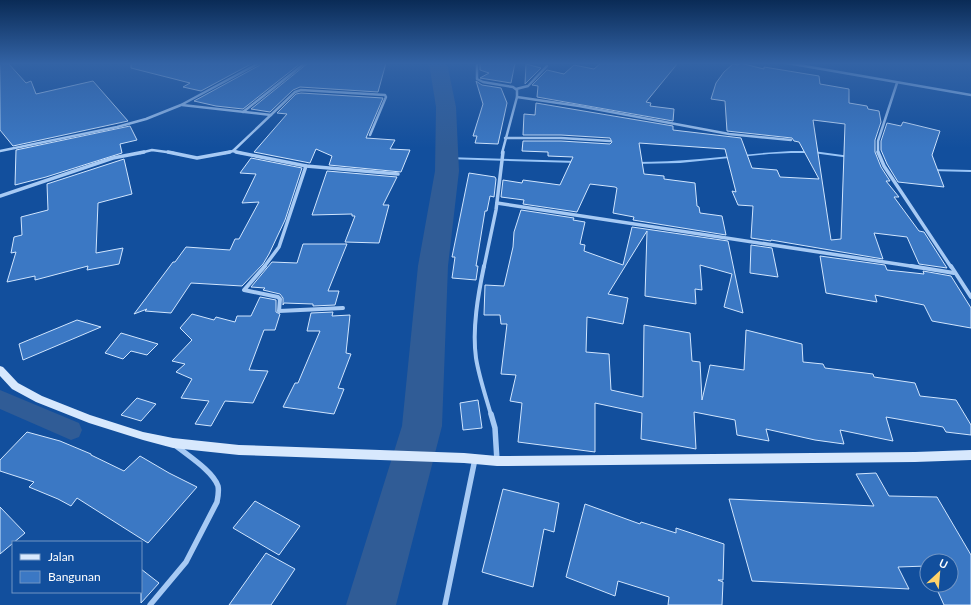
<svg xmlns="http://www.w3.org/2000/svg" width="971" height="605" viewBox="0 0 971 605" font-family="Lato,sans-serif">
<style>
.lines{fill:none;stroke-linecap:round;stroke-linejoin:round}
.stream{fill:#99c5f7;fill-rule:evenodd}
.canal{fill:#305c96;fill-rule:evenodd}
.river{fill:#305c96;fill-rule:evenodd}
.building{fill:#3b78c4;stroke:#d0e5fe;fill-rule:evenodd}
.street-far3{stroke:#a7caf4;stroke-width:2.5}
.street-far2{stroke:#a7caf4;stroke-width:3.5}
.street-far1{stroke:#a7caf4;stroke-width:4}
.street{stroke:#a7caf4;stroke-width:5.5}
.secondary{fill:#d7e8fd;fill-rule:evenodd}
</style>
<rect width="100%" height="100%" fill="#124f9d"/>
<g class="lines">
<!-- stream -->
<g class="stream">
<path d="M791 151H813L850 156 852 157 850 158 813 153H791L769 154 680 163 635 164 633 163 635 162C687 162 739 154 791 151Z"/>
<polygon points="446,157 577,161 579,162 577,163 447,159 445,158"/>
<polygon points="930,169 971,170 971,172 931,171 929,170"/>
</g>
<!-- canal -->
<polygon class="canal" points="0,390 79,423 82,430 79,437 71,440 0,409"/>
<!-- river -->
<polygon class="river" points="429,63 447,63 456,107 459,171 448,266 442,426 396,605 346,605 402,426 418,266 435,171 436,107"/>
</g>
<!-- building -->
<g class="building">
<polygon points="0,63 8,63 26,83 31,81 36,94 93,81 128,121 13,146 0,130"/>
<polygon points="131,63 253,63 201,91 183,87 190,83 131,68"/>
<polygon points="262,63 301,63 243,109 216,106 194,101 260,65"/>
<polygon points="308,63 386,63 378,92 300,87 293,90 270,112 251,109"/>
<polygon points="480,63 515,63 511,83 480,78 489,73 480,70"/>
<polygon points="601,63 678,63 646,102 651,103 650,106 674,109 673,121 537,97 538,86 532,85 547,70 564,74 574,65 594,69"/>
<path d="M740 63 764 69V67L819 76 820 84 849 89V103L867 106 868 109 879 111 881 122 875 140V152L881 167 890 181H886L899 197H894L919 231 924 232 947 268 919 264 907 237 874 233 883 259 771 240V241L751 238 753 206 738 205 732 191 736 192 725 149 639 143 644 174 664 176V179L695 183 697 206 699 207 700 213 722 216 726 235 633 220 634 217 613 213 617 188 615 187 590 184 577 212 523 204 524 200 501 197 503 180 522 183 523 180 560 185 573 157 548 156V152L522 151 523 141H561L610 144 612 142 610 138 561 135H523L524 114 535 115 536 103 673 126V130L741 138 752 168 777 170 780 177 819 179 799 142 794 141 792 138 727 131 725 101 711 99 716 83 724 72 733 64 738 65ZM813 120 845 124 841 239 831 240Z"/>
<polygon points="526,64 541,68 525,84"/>
<polygon points="476,81 482,85 501,88 507,103 498,144 475,143 477,136 473,136 483,104"/>
<polygon points="301,93 383,98 366,138 395,140 390,149 410,150 401,172 329,165 332,156 316,149 310,163 254,152 287,114 277,113 296,94"/>
<polygon points="903,122 940,131 932,155 944,187 898,182 887,164 881,150 881,141 887,123 901,126"/>
<polygon points="130,126 137,140 120,144 122,153 46,177 15,185 16,150"/>
<polygon points="251,158 302,168 285,220 269,254 263,264 242,286 191,283 171,313 145,311 147,309 134,314 173,262 175,262 186,247 230,250 235,239 239,239 259,202 242,203 256,174 240,173"/>
<polygon points="124,159 132,194 98,203 96,253 123,248 119,264 87,270 88,266 35,280 35,276 7,282 16,252 11,253 14,237 22,235 21,217 48,210 47,184"/>
<polygon points="327,171 397,177 383,205 389,205 379,243 345,242 355,216 352,216 352,214 312,215"/>
<polygon points="469,173 495,177 496,179 494,197 490,196 487,211 485,211 476,266 478,266 476,280 452,278 455,257 452,257"/>
<polygon points="521,210 574,218 573,220 585,222 580,244 585,245 584,251 623,265 632,227 728,241 743,313 724,307 732,274 700,265 702,290 695,289 696,304 645,296 647,231 608,294 628,298 623,324 587,317 586,352 609,354 611,390 643,397 644,325 690,333 692,361 700,362 702,400 710,365 744,370 746,330 802,344 803,362 823,364 825,368 873,374 874,377 915,383 920,396 956,400 971,425 971,435 946,432 943,427 886,417 893,441 840,430 844,444 815,440 766,429 769,441 737,435 735,420 694,412 696,449 641,439 642,413 595,403 595,452 518,442 522,403 510,401 516,375 501,374 507,324 501,324 500,315 484,315 485,285 504,286 513,247 514,232"/>
<polygon points="303,244 347,244 328,291 339,291 335,305 313,306 313,304 284,303 283,305 283,298 280,294 263,290 265,288 251,287 272,262 297,263"/>
<polygon points="751,245 772,248 778,277 750,273"/>
<polygon points="820,256 885,265 887,270 924,274 923,271 951,276 971,308 971,328 932,321 924,305 875,295 877,302 826,293"/>
<polygon points="260,297 276,300 276,312 280,314 275,330 264,330 249,370 268,371 253,403 225,401 211,426 195,424 209,401 181,398 192,379 176,372 185,364 172,361 192,340 180,328 192,314 214,320 216,317 235,322 237,316 251,316"/>
<polygon points="333,312 332,316 350,315 346,353 351,354 338,388 344,389 334,414 283,407 295,383 298,383 320,331 307,331 311,313"/>
<polygon points="77,320 101,327 23,360 19,344"/>
<polygon points="121,333 158,344 147,355 131,351 123,359 105,353"/>
<polygon points="137,398 156,404 141,421 121,415"/>
<polygon points="478,400 482,428 463,430 460,403"/>
<polygon points="27,432 60,441 91,454 91,455 124,471 140,456 169,473 197,487 148,543 77,498 71,506 58,499 29,487 34,482 0,471 0,460"/>
<polygon points="876,473 889,496 937,497 971,555 971,605 944,605 935,585 951,585 951,561 927,561 927,566 898,567 909,589 752,581 729,499 874,506 856,474"/>
<polygon points="503,489 559,503 554,532 544,529 533,587 482,572"/>
<polygon points="255,501 300,526 279,555 233,528"/>
<polygon points="585,504 640,524 641,522 676,533 676,528 724,544 723,580 718,580 723,582 722,605 668,605 669,597 618,581 615,596 566,577"/>
<polygon points="0,507 25,533 0,554"/>
<polygon points="266,553 295,569 271,605 229,605"/>
<polygon points="141,569 159,583 141,603"/>
</g>
<g class="lines">
<!-- street-far3 -->
<g class="street-far3">
<polyline points="477,63 477,79 483,82 513,87 517,90 517,97"/>
<polyline points="787,63 971,95"/>
<polyline points="516,89 528,86 547,66"/>
<polyline points="182,105 271,115"/>
<polyline points="243,112 305,63"/>
<polyline points="505,138 561,138 610,141"/>
<polyline points="0,151 117,127 146,119 181,105 259,63"/>
<polyline points="233,151 295,92 301,90 385,95 386,97 370,135"/>
<polyline points="140,153 152,150 174,153"/>
<polyline points="225,153 233,151 241,153"/>
<polyline points="502,153 517,97 579,106 729,134 791,140"/>
<polyline points="878,153 878,141 897,83"/>
</g>
<!-- street-far2 -->
<g class="street-far2">
<polyline points="168,152 197,158 230,152"/>
<polyline points="236,152 306,166 398,174"/>
<polyline points="878,152 884,166 951,267"/>
<polyline points="0,196 113,158 144,152"/>
<polyline points="497,203 917,267"/>
<polyline points="264,267 279,247 306,166"/>
<polyline points="484,267 496,210 503,152"/>
</g>
<!-- street-far1 -->
<g class="street-far1">
<polyline points="265,266 244,290 278,297 280,299 279,311 343,308"/>
<path d="M484 266C478 295 472 329 476 358 479 377 486 397 491 415"/>
<polyline points="911,266 954,273"/>
<polyline points="951,266 971,297"/>
</g>
<!-- street -->
<g class="street">
<polyline points="491,414 495,428 497,461"/>
<path d="M150 605 186 562 217 502C218 497 219 491 218 486 213 471 187 455 175 445"/>
<polyline points="445,605 475,459"/>
</g>
<!-- secondary -->
<polygon class="secondary" points="0,366 3,367 18,383 42,396 90,415 143,432 173,438 239,445 464,453 497,456 915,452 971,450 971,460 915,462 497,466 464,463 239,455 173,448 143,440 89,423 36,402 12,389 0,376"/>
</g>
<!-- sky -->
<linearGradient id="sky" x2="0" y2="1"><stop stop-color="#0a2b56"/><stop offset="0.43" stop-color="#3363a5"/><stop offset="1" stop-color="#3363a5" stop-opacity="0"/></linearGradient>
<rect width="971" height="148" fill="url(#sky)"/>
<!-- legend -->
<rect x="12" y="541" width="130" height="52" fill="#124f9d" stroke="#7195c4"/>
<rect x="20" y="554" width="20" height="6" fill="#d7e8fd" stroke="#7195c4"/>
<text x="48" y="561" font-size="12" fill="#ffffff">Jalan</text>
<rect x="20" y="571" width="20" height="12" fill="#3b78c4" stroke="#7195c4"/>
<text x="48" y="581" font-size="12" fill="#ffffff">Bangunan</text>
<!-- north arrow -->
<g transform="translate(939 573) rotate(26)"><circle r="19" fill="#124f9d" stroke="#7195c4"/>
<path d="M0-3L7 15L0 10L-7 15Z" fill="#ffd36a"/>
<text y="-6" font-size="11" font-weight="bold" text-anchor="middle" fill="#ffffff">U</text>
</g>
</svg>
